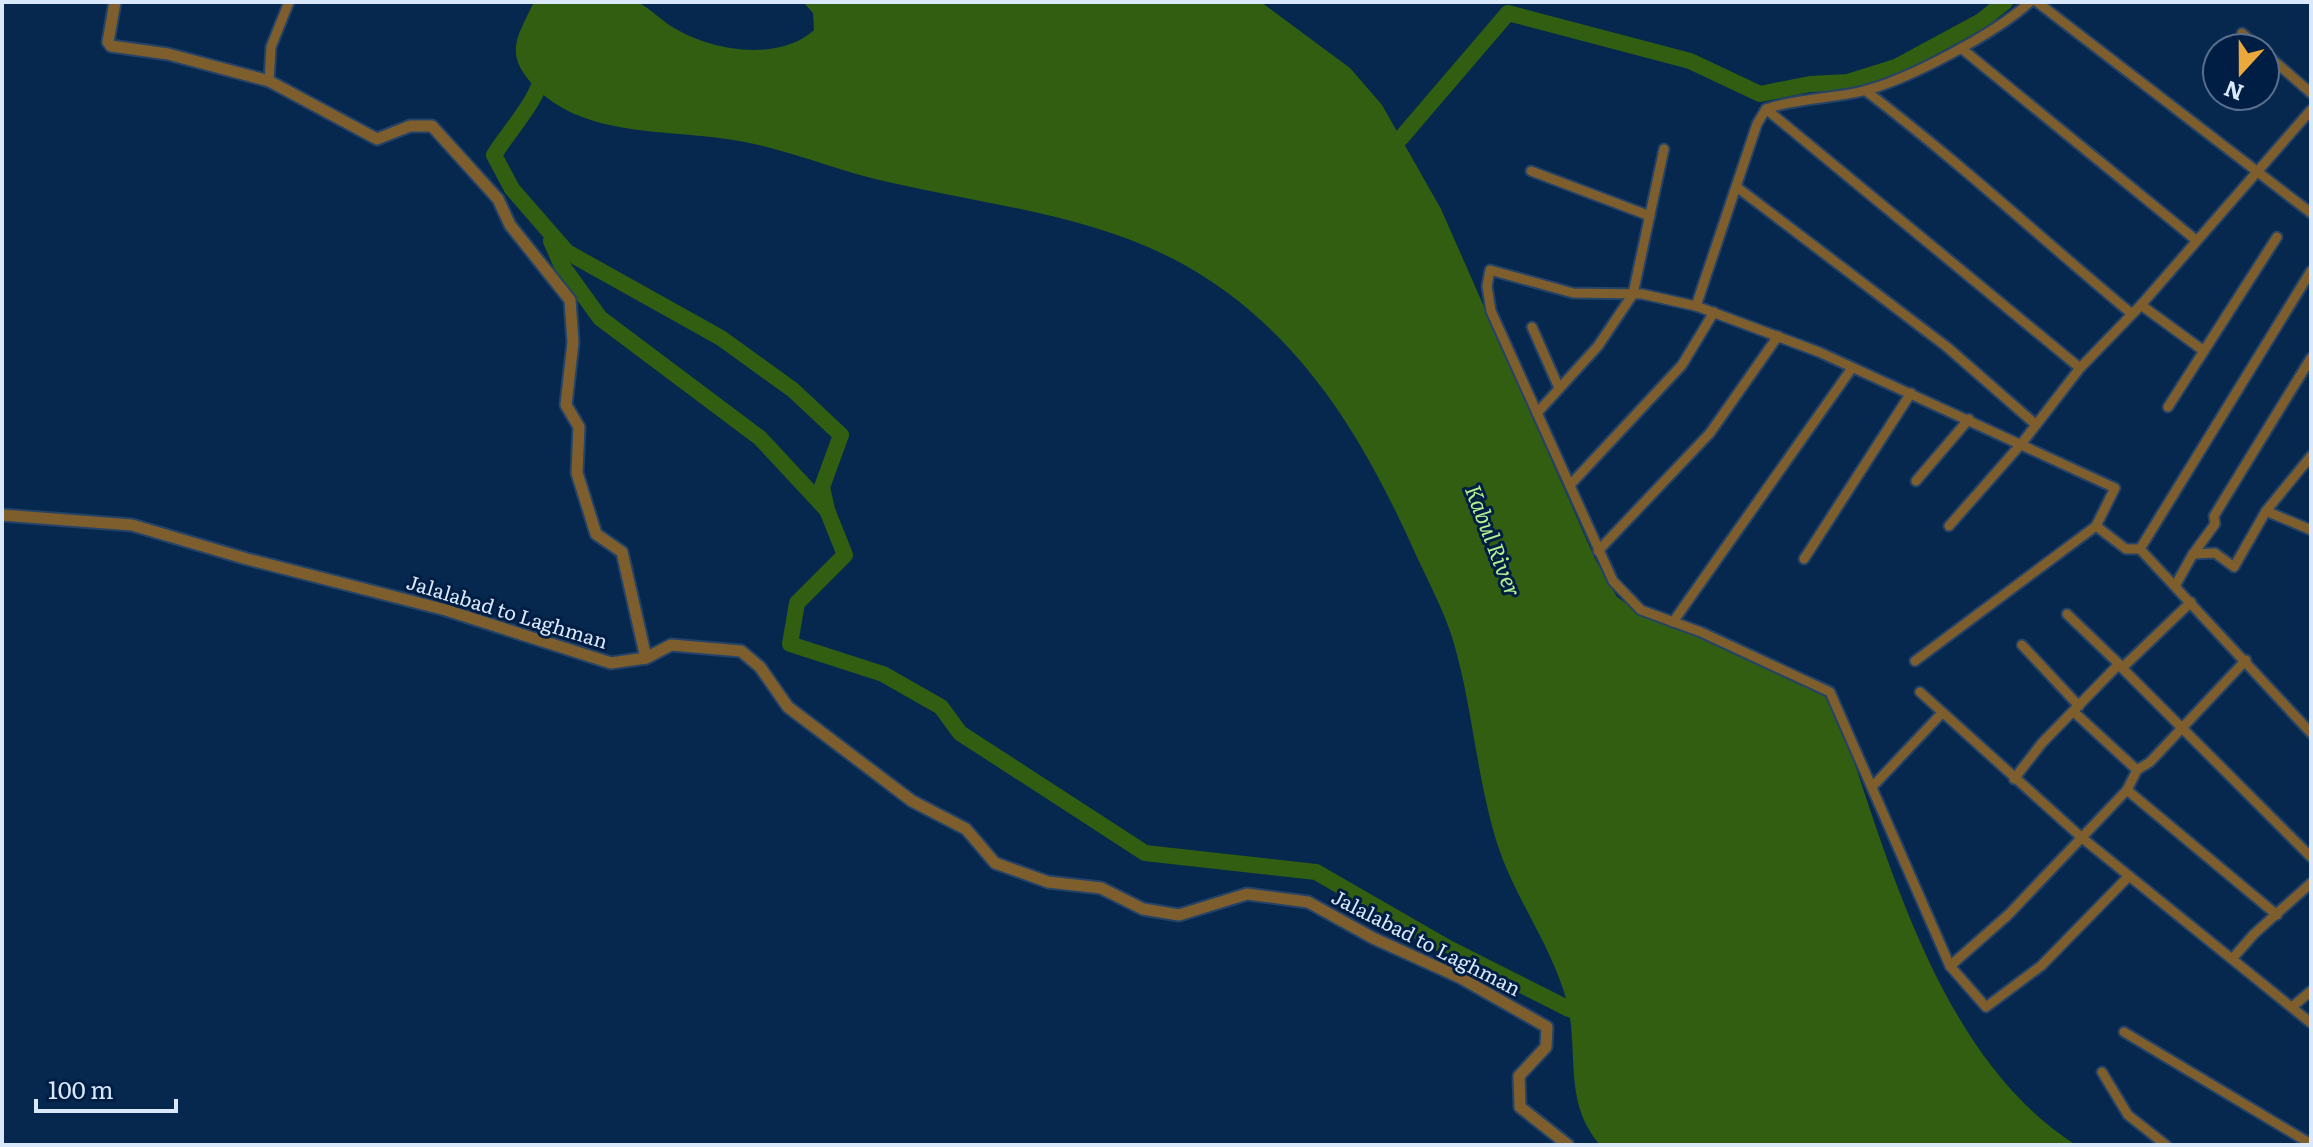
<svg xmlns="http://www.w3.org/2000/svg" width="2313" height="1147" viewBox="0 0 2313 1147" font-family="Literata,serif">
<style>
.water{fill:#325e12}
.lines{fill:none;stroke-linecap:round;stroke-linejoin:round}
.river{stroke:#325e12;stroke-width:16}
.minor-casing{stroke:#244367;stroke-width:13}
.tertiary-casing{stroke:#244367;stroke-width:15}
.minor{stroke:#7f5e2d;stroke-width:9}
.tertiary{stroke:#7f5e2d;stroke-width:11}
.labels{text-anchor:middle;stroke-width:6;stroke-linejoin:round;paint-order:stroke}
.street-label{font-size:20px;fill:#d9e8fb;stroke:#001d44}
.water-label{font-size:22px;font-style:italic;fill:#b3f28f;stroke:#001d44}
</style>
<rect width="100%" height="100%" fill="#06284f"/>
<!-- water -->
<path class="water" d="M534 2C551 2 629 0 639 3 651 9 662 21 674 28 712 51 779 62 814 30L813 13 803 2H1261L1350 68 1382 105 1441 209 1595 559 1617 597 1648 618 1703 639 1829 697 1836 708C1887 855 1938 1058 2076 1145H1600C1560 1099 1582 1046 1564 992 1548 941 1515 897 1498 846 1476 778 1473 705 1452 637 1443 609 1428 581 1416 555 1367 445 1307 342 1203 276 1107 215 995 207 888 182 836 171 785 148 733 140 669 129 587 138 537 89 503 55 516 39 534 2Z"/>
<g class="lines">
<!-- river -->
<g class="river">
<path d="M544 70C538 101 511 128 494 155L512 189 567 252 721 338 793 390 841 435 822 487 827 510 845 555 797 603 790 644 883 674 941 707 960 733 1145 853 1316 872 1448 948 1569 1009 1589 1016"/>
<polyline points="1380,142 1401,138 1508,13 1690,61 1760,94 1810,84 1848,82 1896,67 1981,21 2005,2"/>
<polyline points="551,241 561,264 600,318 760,438 826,509"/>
</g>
<!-- minor casing -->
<g class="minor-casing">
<g id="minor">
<polyline points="2037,2 2311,213"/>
<polyline points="2242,33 2259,48"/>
<polyline points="1961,48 2196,240"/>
<polyline points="2265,53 2311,93"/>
<polyline points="269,81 271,47 289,2"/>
<path d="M1866 91C1958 161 2043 240 2132 314"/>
<polyline points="1766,109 2080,368"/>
<polyline points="1531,171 1650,216"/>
<polyline points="1738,188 1947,347 2034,423"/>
<polyline points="2141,305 2204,351"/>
<path d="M1696 306 1757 124 1766 109C1797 98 1831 99 1863 91 1908 80 1996 33 2030 2"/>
<polyline points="1532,327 1559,388"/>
<polyline points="2168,407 2277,237"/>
<polyline points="1537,413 1598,346 1633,294 1664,149"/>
<polyline points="1916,481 1969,419"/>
<polyline points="1570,485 1682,365 1714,312"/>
<polyline points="2266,511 2311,530"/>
<polyline points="1949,526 2022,443 2080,368 2141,305 2311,110"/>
<polyline points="2140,549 2311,271"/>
<polyline points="1598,551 1710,433 1778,336"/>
<polyline points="2193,554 2215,524 2214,516 2311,358"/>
<polyline points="1804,559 1911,393"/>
<polyline points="2175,586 2193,554 2215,553 2234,567 2266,511 2311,456"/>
<polyline points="2067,614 2119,664"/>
<polyline points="1673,622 1852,368"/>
<polyline points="2022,645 2079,706"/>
<polyline points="1915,661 2096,526"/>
<polyline points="2122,668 2311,857"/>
<polyline points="1920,692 2081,837 2311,1023"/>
<polyline points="2074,712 2137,770"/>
<polyline points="2014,779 2042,743 2119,664 2122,668 2191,602"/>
<polyline points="1873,786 1941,714"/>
<polyline points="2127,790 2277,915"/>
<polyline points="2129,876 2041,966 1986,1007 1950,966 1830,692 1701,632 1641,610 1613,581 1491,311 1487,286 1490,270 1573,293 1642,294 1696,306 1819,352 2115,488 2096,526 2126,549 2140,549 2311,733"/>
<polyline points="2232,959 2254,934 2311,883"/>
<polyline points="1950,966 2008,915 2127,790 2137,770 2150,762 2246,660"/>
<polyline points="2292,1007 2311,991"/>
<polyline points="2124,1032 2311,1144"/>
<polyline points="2102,1072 2128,1115 2166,1145"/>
</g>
</g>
<!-- tertiary casing -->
<g class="tertiary-casing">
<g id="tertiary">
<polyline points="115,2 108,42 111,46 168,54 269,81 377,139 410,126 432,126 498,199 510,225 570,300 573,342 566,405 579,427 577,473 596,534 622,552 646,658"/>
<polyline points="2,515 132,525 247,559 446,610 611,663 646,658 671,645 741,651 760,667 788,707 912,801 966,829 995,863 1048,882 1101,888 1143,909 1179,915 1247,894 1308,902 1373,938 1461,978 1547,1027 1546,1047 1519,1076 1520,1107 1568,1145"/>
</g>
</g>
<!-- minor -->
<use href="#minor" class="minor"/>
<!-- tertiary -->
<use href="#tertiary" class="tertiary"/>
</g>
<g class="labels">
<!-- street labels -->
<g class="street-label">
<text transform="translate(507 612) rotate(17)" y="7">Jalalabad to Laghman</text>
<text transform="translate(1426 943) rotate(27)" y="7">Jalalabad to Laghman</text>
</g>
<!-- water labels -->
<g class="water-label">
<text transform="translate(1493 541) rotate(69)" y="8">Kabul River</text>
</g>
</g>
<!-- border -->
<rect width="2313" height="1147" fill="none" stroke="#d9e8fb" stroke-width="8"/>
<!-- north arrow -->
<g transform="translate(2241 72) rotate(201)"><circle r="38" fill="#001d44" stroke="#576e8d" stroke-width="2"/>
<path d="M0-6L14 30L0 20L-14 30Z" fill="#eca93b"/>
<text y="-12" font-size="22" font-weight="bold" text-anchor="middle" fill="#d9e8fb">N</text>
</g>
<!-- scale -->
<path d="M36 1099v12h140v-12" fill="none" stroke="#d9e8fb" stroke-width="4"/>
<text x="48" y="1099" font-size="24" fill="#d9e8fb" stroke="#001d44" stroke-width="6" paint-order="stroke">100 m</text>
</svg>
